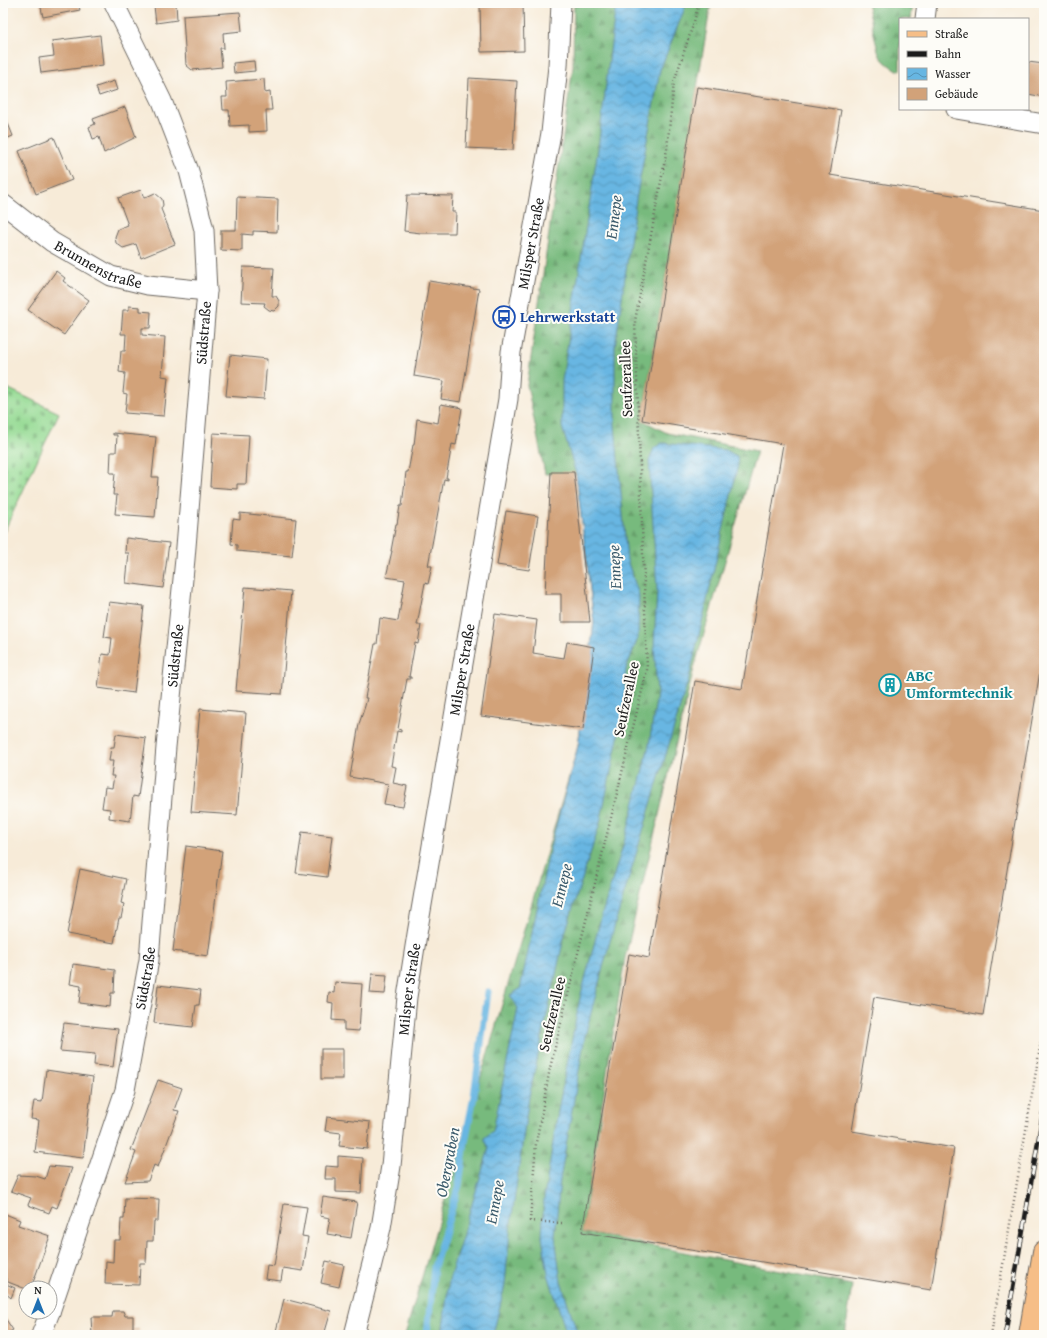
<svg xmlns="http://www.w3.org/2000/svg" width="1047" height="1338" viewBox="0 0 1047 1338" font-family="'Gentium Book Plus',serif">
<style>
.forest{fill:url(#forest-firs);stroke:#4a6b4c}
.cemetery{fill:url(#cemetery-stones);stroke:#587b58}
.water{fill:url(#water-waves);stroke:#42697f}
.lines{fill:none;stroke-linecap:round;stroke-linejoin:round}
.stream{stroke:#67b6e2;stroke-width:7}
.building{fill:#d2a279}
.street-casing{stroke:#69645e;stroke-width:21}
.primary-casing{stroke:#69645e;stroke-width:24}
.path{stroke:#69645e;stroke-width:2.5;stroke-dasharray:1 3;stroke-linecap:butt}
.street{stroke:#fff;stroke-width:19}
.primary{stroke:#f6be87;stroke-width:22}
.rail-casing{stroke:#1c1c1c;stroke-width:4.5}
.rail{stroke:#fdfcf7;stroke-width:3;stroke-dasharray:9;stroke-linecap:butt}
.labels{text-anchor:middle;stroke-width:4;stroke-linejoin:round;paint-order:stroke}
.street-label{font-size:15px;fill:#1c1c1c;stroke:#fdfcf7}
.transit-label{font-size:15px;font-weight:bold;fill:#164399;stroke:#fdfcf7;text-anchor:start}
.culture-label{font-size:15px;font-weight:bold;fill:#0d838f;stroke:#fdfcf7;text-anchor:start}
.water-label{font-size:16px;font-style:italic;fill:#3a5a6b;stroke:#fdfcf7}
</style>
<defs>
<pattern id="forest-firs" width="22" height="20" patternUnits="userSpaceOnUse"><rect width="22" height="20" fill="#77ba7d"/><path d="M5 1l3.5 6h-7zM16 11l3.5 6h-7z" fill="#669f6b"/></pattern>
<pattern id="cemetery-stones" width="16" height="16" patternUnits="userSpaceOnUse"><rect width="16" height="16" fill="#94da93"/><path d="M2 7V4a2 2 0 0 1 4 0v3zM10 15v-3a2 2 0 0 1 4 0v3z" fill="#7fba7e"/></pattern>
<pattern id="water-waves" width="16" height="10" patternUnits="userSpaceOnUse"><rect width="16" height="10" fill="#67b6e2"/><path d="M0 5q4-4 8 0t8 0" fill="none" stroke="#5493b6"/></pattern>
</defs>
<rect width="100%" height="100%" fill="#fdfcf7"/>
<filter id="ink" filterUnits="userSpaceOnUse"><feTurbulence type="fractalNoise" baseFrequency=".025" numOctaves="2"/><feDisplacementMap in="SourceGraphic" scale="8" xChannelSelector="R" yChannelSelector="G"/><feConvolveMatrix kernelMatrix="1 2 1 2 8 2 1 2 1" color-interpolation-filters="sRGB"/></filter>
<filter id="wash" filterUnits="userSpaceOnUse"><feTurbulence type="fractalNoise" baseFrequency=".012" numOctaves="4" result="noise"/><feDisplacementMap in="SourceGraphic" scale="16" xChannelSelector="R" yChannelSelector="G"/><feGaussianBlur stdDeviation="0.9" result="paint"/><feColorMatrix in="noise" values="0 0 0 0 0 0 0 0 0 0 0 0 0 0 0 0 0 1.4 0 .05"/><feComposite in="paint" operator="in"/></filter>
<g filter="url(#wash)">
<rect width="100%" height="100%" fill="#f7ebd8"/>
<!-- forest -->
<g class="forest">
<polygon points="574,3 711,3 642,420 667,433 757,451 694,668 625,958 582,1232 852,1285 845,1335 405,1335 578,746 594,622 576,474 545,474 527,385 573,67"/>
<path d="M867 3H913L911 19H900V71C893 69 884 62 880 56 877 52 870 12 867 3Z"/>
</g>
<!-- cemetery -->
<polygon class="cemetery" points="3,386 59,413 3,534"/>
<!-- water -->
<g class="water">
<polygon points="616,3 687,3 660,70 636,200 615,347 615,425 627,560 639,595 638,638 626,669 624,710 600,823 565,933 529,1097 510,1230 505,1285 493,1335 442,1335 449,1280 489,1148 484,1138 493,1131 518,1008 510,995 520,989 550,848 578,746 594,622 576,474 562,427 562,381 598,149"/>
<polygon points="662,443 725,450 737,456 738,465 690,674 610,941 585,1036 560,1180 555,1236 561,1282 578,1335 567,1335 548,1274 542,1237 544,1198 559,1105 580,998 602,914 628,829 649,745 657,694 654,645 657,590 649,461 654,448"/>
</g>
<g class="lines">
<!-- stream -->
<polyline class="stream" points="427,1335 434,1267 459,1185 465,1142 474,1096 488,992"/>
</g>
<g id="blocks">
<!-- building -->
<g class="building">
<polygon points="40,3 78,3 80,10 43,17"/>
<polygon points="143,3 176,3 177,20 156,23 154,6 143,7"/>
<polygon points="480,3 523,3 524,51 481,52"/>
<polygon points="240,12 242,31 223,33 224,48 220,48 222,67 192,70 186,65 183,16"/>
<polygon points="100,35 103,65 41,73 39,58 54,56 52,41"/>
<polygon points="254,61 255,71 234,73 233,63"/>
<polygon points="1028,62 1044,64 1044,97 1028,94"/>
<polygon points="469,78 517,81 513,150 466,148"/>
<polygon points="264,79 265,93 270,92 272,110 266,110 267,131 249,132 249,125 230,126 229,110 223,110 222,97 227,97 226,82"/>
<polygon points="114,81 117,90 99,96 96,87"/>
<polygon points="697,87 841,110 830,175 1044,210 1044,647 983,1015 874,997 852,1131 954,1148 931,1290 582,1232 629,954 649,958 695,681 742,689 783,444 642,420"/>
<polygon points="125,107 136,137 104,153 99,137 93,139 89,127 95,124 93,119"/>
<polygon points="3,111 13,136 3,140"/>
<polygon points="54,137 72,180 36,194 19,151"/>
<polygon points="141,190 144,198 155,193 162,199 163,205 161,209 175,244 141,258 136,244 123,248 116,243 115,237 118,229 128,225 118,198"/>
<polygon points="407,195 453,196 452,212 456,212 455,233 421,233 404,231"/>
<polygon points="237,197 278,199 277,232 253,231 253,235 242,234 242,251 221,250 221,230 236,230"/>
<polygon points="243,267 274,268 272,296 276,296 279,301 279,306 274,311 269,310 264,306 265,303 241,302"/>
<polygon points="56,271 65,278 63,281 89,300 64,335 28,310"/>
<polygon points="429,281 479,289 461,402 441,399 444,381 414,376"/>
<polygon points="129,306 140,307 140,311 151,312 150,328 142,328 142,335 165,337 162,376 168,377 164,416 125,413 127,394 123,393 125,373 119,372 121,351 125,351 126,334 121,334 123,310 129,310"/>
<polygon points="230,355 267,359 264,399 226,396"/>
<polygon points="441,404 462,408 456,445 452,444 446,478 448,478 448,480 444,479 428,566 432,566 428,584 425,583 417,625 421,625 418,644 415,643 409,677 411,677 411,679 407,679 398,729 401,730 401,732 397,731 391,766 396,767 393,783 407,786 403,807 384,804 388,784 350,777 359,724 365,706 367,698 365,698 375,644 377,644 380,618 398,621 405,580 386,577 392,551 391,551 396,524 397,524 400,506 402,506 406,472 408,472 413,445 414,445 417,419 438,423"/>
<polygon points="113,433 156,437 152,477 158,477 155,517 115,514 117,495 113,495 115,473 110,473 111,452 116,452 117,435 113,435"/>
<polygon points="213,433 249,435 246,484 237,484 237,489 210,487"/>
<polygon points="551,472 574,472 590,622 561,622 561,594 545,594"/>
<polygon points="506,511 538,516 529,570 497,565"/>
<polygon points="240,513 296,519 292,556 237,551 237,545 231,544 233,519 240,520"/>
<polygon points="126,538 169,543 163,588 126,583 129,553 125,553"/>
<polygon points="245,587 291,591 282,694 236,691"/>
<polygon points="109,602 144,606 134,693 98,688 102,654 110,655 112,638 104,637"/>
<polygon points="495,614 537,620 533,653 564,658 567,642 594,647 583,729 481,716"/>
<polygon points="200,709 246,713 237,815 191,812"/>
<polygon points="116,734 146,738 138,797 133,796 130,821 109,818 110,809 102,808 105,787 112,788 114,776 111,776 113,761 109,761 111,747 114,747"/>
<polygon points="302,832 332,836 327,877 296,873"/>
<polygon points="186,846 222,851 208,956 173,951"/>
<polygon points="80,869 126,879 121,903 124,904 121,918 119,918 114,943 67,934"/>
<polygon points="73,964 115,970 114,993 111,993 110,1007 79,1003 81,986 70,984"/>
<polygon points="372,974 387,975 385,994 370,993"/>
<polygon points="335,982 362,984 359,1031 344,1030 344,1021 332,1020 333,1003 328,1002 329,992 334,993"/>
<polygon points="158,985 201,990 199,1005 196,1005 193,1027 154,1023"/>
<polygon points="64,1023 118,1029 113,1067 94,1065 95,1054 60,1051"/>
<rect x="321" y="1049" width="22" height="30"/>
<polygon points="46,1070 93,1077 83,1158 35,1152 39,1120 31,1119 34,1101 42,1102"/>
<polygon points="158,1080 182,1088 174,1110 179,1111 158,1167 154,1165 148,1181 125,1182 136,1152 131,1150"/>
<polygon points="327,1117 370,1122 367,1149 339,1146 341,1133 325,1131"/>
<polygon points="338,1156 363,1158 361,1193 336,1192 336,1179 325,1179 326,1166 338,1167"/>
<polygon points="49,1166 72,1168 57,1208 52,1206 49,1213 28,1205 31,1198 11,1191 18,1175 36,1176 45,1179"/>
<polygon points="323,1197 357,1202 351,1238 327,1234 330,1218 320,1216"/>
<polygon points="125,1198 159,1199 158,1221 154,1221 153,1241 147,1241 146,1263 140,1263 139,1285 105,1284 106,1261 113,1262 114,1240 120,1240 121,1219 124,1219"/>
<polygon points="284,1204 307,1207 302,1236 308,1237 303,1271 283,1268 281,1281 265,1279 267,1265 274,1266"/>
<polygon points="3,1213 20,1220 18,1225 50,1236 31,1288 26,1289 8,1282 3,1274"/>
<polygon points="326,1261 344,1265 339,1287 321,1283"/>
<polygon points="6,1284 15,1288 11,1298 3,1291"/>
<polygon points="284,1299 331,1311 324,1335 275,1335"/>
<polygon points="113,1311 123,1311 125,1316 133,1316 133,1329 139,1329 139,1331 133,1331 134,1335 92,1335 91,1317 112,1317"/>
<polygon points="3,1315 13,1330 4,1335 3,1335"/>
</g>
</g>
</g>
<g filter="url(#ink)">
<use href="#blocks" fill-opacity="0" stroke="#69645e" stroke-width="1"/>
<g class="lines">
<!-- street casing -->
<g class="street-casing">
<g id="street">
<polyline points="925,19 927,3"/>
<polyline points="956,109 1044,124"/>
<path id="s1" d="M3 204 52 242 111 276 148 285 207 291"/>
<path id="s2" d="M50 1312 125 1090 149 960 166 747 185 559 207 291 204 230 189 171 162 101 114 3"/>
<polyline points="41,1335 50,1312"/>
<path id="s3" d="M354 1335 381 1228 391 1166 407 997 417 934 508 399 511 352 551 133 558 66 561 3"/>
</g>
</g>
<!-- primary casing -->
<g class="primary-casing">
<polyline id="primary" points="1030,1335 1044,1252"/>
</g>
<!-- path -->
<g class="path">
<polyline points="562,1223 530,1221 536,1143 550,1068 647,670 635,321 667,149 674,82 694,22 699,3"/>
<polyline points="991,1335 1044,1024"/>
</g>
<!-- street -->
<use href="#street" class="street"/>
<!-- primary -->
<use href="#primary" class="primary"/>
<!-- rail casing -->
<g class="rail-casing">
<polyline id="rail" points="1005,1335 1044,1107"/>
</g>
<!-- rail -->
<use href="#rail" class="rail"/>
</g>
</g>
<!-- icons -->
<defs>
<g id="bus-ring" transform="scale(1.15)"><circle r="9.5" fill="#fdfcf7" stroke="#1a4fb4" stroke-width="1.5"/><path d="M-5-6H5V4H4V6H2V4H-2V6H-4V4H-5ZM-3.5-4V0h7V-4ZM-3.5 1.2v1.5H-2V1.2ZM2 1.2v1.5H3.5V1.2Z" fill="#1a4fb4"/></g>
<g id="building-ring" transform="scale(1.15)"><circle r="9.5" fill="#fdfcf7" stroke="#0f9aa8" stroke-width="1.5"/><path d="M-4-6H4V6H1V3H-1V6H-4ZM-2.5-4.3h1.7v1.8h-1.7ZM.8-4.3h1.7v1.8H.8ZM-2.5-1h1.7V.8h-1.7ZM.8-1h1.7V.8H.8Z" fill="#0f9aa8"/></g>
</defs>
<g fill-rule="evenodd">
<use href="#bus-ring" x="504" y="317"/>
<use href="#building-ring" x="890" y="685"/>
</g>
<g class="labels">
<!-- street labels -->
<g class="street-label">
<text dy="5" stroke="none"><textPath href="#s3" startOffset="1107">Milsper Straße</textPath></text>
<text dy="5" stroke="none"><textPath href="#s1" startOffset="114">Brunnenstraße</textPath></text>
<text dy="5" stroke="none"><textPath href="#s2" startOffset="996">Südstraße</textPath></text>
<text transform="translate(626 379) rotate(-92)" y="5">Seufzerallee</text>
<text dy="5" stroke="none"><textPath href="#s2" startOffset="672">Südstraße</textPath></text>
<text dy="5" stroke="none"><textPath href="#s3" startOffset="675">Milsper Straße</textPath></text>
<text transform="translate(626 699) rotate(-78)" y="5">Seufzerallee</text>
<text dy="5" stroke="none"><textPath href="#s2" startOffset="348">Südstraße</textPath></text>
<text dy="5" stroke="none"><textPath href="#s3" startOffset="351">Milsper Straße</textPath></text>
<text transform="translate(552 1014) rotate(-77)" y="5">Seufzerallee</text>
</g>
<!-- transit labels -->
<g class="transit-label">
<text x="520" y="322">Lehrwerkstatt</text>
</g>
<!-- culture labels -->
<g class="culture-label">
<text x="906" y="681">ABC<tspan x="906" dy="17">Umformtechnik</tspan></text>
</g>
<!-- water labels -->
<g class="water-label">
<text transform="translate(613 217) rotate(-83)" y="6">Ennepe</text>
<text transform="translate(614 567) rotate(-93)" y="6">Ennepe</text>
<text transform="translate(561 885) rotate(-76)" y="6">Ennepe</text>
<text transform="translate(447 1162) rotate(-79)" y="6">Obergraben</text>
<text transform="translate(494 1202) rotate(-80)" y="6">Ennepe</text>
</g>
</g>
<!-- margin -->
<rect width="1047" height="1338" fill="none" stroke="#fdfcf7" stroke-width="16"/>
<!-- legend -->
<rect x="899" y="18" width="130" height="92" fill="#fdfcf7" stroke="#a3a29f"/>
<rect x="907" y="31" width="20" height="6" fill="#f6be87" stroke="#a3a29f"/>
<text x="935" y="38" font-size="12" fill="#1c1c1c">Straße</text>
<rect x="907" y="51" width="20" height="6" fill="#1c1c1c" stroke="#a3a29f"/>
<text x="935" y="58" font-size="12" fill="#1c1c1c">Bahn</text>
<rect x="907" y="68" width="20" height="12" fill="url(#water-waves)" stroke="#a3a29f"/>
<text x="935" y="78" font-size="12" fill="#1c1c1c">Wasser</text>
<rect x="907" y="88" width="20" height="12" fill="#d2a279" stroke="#a3a29f"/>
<text x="935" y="98" font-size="12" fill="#1c1c1c">Gebäude</text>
<!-- north arrow -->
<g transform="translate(38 1300)"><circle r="19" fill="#fdfcf7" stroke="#a3a29f"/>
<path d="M0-3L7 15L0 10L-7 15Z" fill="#1f6fb2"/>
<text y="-6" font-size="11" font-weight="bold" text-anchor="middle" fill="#1c1c1c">N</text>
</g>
</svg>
